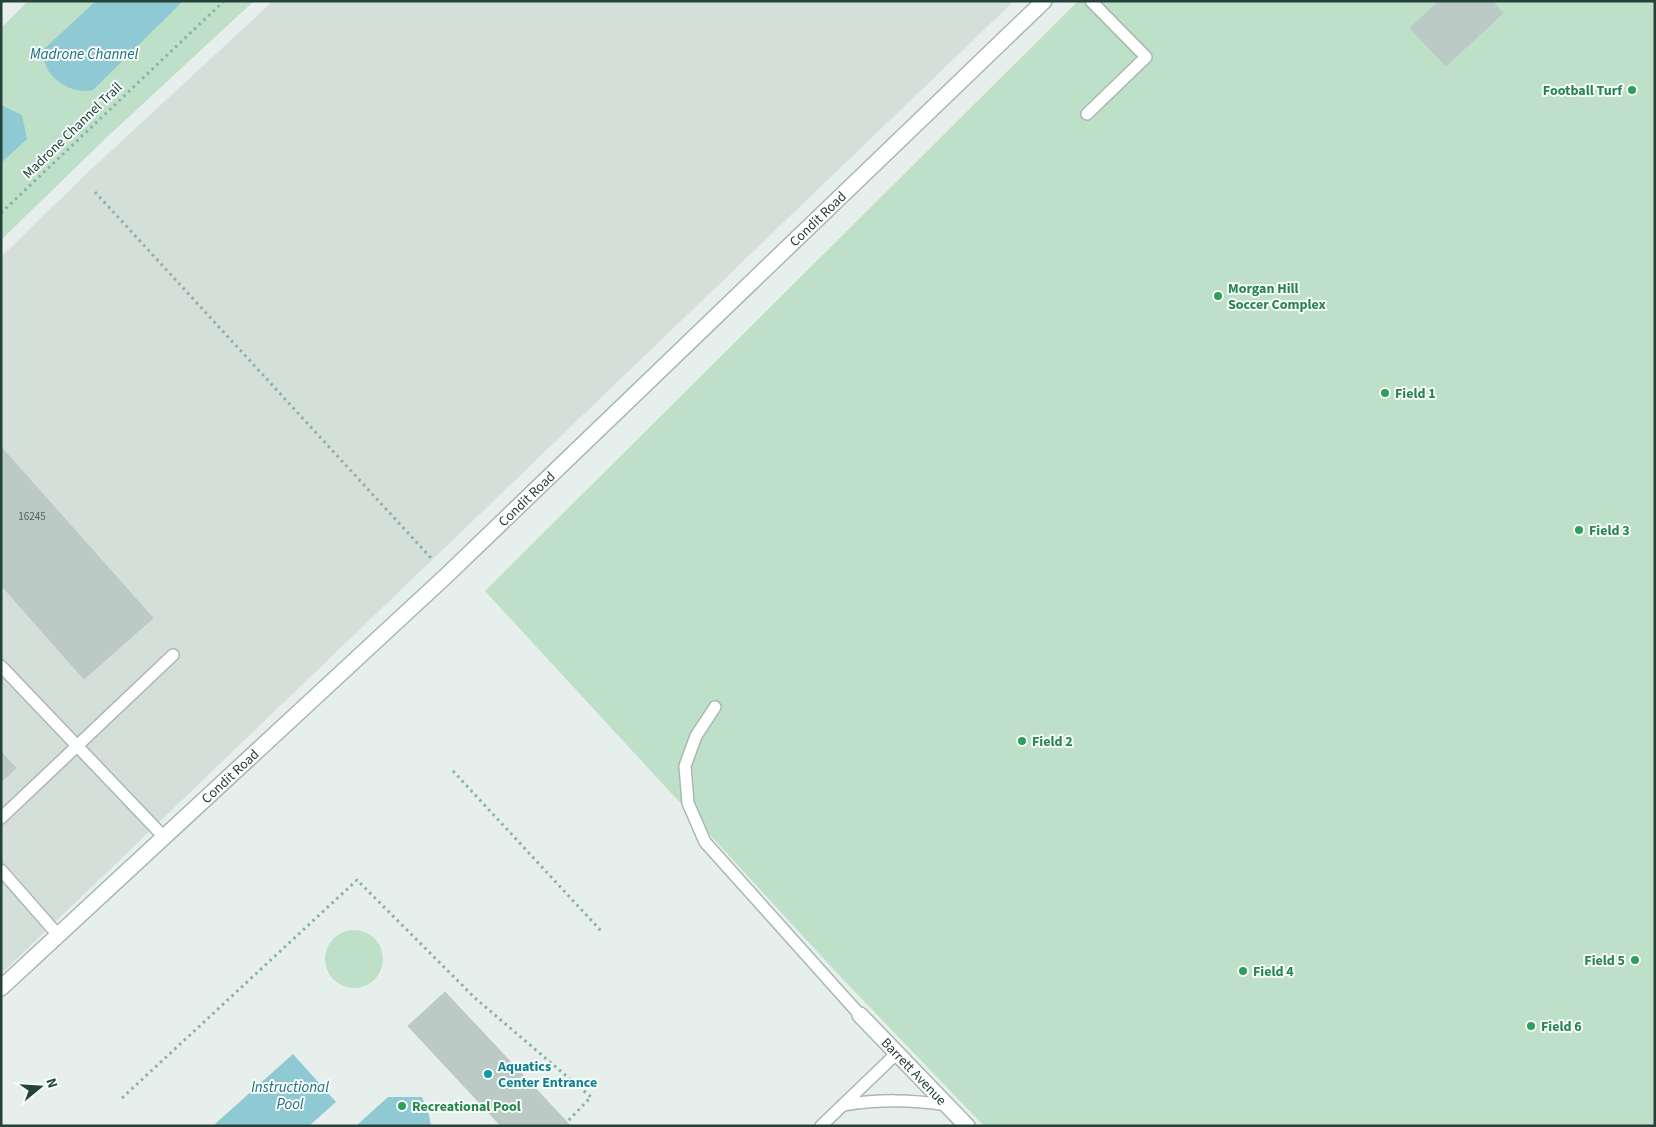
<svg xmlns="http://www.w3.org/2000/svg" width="1656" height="1127" viewBox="0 0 1656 1127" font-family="'Source Sans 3',sans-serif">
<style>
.built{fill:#d4dfda}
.green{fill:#bfe0c8}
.water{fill:#8ec9d4}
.building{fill:#bbcac4;stroke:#b8c9c2}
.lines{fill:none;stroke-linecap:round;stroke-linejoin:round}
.service-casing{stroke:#a8b8b2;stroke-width:14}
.minor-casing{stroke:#a8b8b2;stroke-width:18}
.tertiary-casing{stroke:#a8b8b2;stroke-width:18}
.path{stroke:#86b3a5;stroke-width:3;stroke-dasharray:2.5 4;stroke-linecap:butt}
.service{stroke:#fff;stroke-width:11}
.minor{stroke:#fff;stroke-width:15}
.tertiary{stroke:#fff;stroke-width:15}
.leisure-dot{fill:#2e9e5b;stroke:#f7fbf9;stroke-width:2}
.culture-dot{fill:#0f9aa8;stroke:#f7fbf9;stroke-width:2}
.labels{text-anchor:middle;stroke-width:4;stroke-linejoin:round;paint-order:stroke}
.number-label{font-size:11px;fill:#4a645c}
.leisure-label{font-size:14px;font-weight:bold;fill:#27864d;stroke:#f7fbf9;text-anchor:start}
.street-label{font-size:14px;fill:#24423a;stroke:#f7fbf9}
.culture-label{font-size:14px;font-weight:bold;fill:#0d838f;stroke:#f7fbf9;text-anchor:start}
.water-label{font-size:15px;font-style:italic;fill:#1c6f80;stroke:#f7fbf9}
</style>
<rect width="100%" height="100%" fill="#e6efeb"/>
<!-- built -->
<polygon class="built" points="273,1 1014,1 1,974 1,257 84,176"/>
<!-- green -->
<g class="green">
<polygon points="28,1 254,1 107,137 1,240 1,28"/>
<polygon points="1078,1 1655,1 1655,1126 984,1126 836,972 485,591"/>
<circle cx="354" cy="959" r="29"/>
</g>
<!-- water -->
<g class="water">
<path d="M96 1H183L93 90C70 96 37 73 45 48Z"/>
<polygon points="1,105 22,115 27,139 1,163"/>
<polygon points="293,1054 336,1102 309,1126 217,1126 215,1124"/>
<polygon points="388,1097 422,1097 429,1115 431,1126 356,1126"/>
</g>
<!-- building -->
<g class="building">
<polygon points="1439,1 1492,1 1503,13 1446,66 1410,28"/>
<polygon points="1,447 153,618 84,679 1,585"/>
<polygon points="1,752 16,768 1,782"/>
<polygon points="445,992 567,1122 570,1126 501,1126 408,1026"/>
</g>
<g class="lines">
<!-- service casing -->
<g class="service-casing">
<g id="service">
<polyline points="1087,114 1146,57 1091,1"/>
<polyline points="1,666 164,837"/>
<polyline points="715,707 696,736 685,766 688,803 705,842 860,1015"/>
<polyline points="1,818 173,655"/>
<polyline points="1,870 58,935"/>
<path d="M843 1105C882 1099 909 1100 948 1105"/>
<polyline points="821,1126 897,1053"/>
</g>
</g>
<!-- minor casing -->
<g class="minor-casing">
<g id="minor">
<path id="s1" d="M860 1015 967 1126"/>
</g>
</g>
<!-- tertiary casing -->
<g class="tertiary-casing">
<g id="tertiary">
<path id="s2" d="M1 988 447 575 1044 1"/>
</g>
</g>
<!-- path -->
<g class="path">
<polyline points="95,192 431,558"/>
<polyline points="1,213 224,1"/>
<polyline points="453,771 603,933"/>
<polyline points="122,1098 357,880 475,998 591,1097 567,1122"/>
</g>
<!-- service -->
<use href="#service" class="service"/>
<!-- minor -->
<use href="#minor" class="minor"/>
<!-- tertiary -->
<use href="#tertiary" class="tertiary"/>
</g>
<!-- markers -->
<g class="leisure-dot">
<circle cx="1632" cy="90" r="5"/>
<circle cx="1218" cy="296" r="5"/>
<circle cx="1385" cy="393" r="5"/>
<circle cx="1579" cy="530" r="5"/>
<circle cx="1022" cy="741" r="5"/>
<circle cx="1635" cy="960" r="5"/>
<circle cx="1243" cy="971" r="5"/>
<circle cx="1531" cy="1026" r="5"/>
<circle cx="402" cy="1106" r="5"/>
</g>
<circle class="culture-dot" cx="488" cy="1074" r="5"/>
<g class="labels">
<!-- number labels -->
<g class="number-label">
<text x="32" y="520">16245</text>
</g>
<!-- leisure labels -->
<g class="leisure-label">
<text x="1622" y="95" text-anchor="end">Football Turf</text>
<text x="1228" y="293">Morgan Hill<tspan x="1228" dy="16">Soccer Complex</tspan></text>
<text x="1395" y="398">Field 1</text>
<text x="1589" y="535">Field 3</text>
<text x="1032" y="746">Field 2</text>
<text x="1625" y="965" text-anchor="end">Field 5</text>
<text x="1253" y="976">Field 4</text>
<text x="1541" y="1031">Field 6</text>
<text x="412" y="1111">Recreational Pool</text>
</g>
<!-- street labels -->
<g class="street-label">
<text transform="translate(72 130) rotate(-44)" y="5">Madrone Channel Trail</text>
<text dy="5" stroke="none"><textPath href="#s2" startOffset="1122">Condit Road</textPath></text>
<text dy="5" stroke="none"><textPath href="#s2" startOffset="718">Condit Road</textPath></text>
<text dy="5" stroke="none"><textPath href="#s2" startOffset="312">Condit Road</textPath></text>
<text dy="5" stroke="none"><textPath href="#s1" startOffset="78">Barrett Avenue</textPath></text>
</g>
<!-- culture labels -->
<g class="culture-label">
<text x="498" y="1071">Aquatics<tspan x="498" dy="16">Center Entrance</tspan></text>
</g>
<!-- water labels -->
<g class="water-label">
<text x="84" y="59">Madrone Channel</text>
<text x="290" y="1092">Instructional<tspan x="290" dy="17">Pool</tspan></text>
</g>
</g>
<!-- border -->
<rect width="1656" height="1127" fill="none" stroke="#24423a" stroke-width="5"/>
<!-- north arrow -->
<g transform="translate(40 1087) rotate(72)" stroke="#f7fbf9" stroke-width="4" paint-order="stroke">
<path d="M0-4L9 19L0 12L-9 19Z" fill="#24423a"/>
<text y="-8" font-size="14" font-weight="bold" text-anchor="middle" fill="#24423a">N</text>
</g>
</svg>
